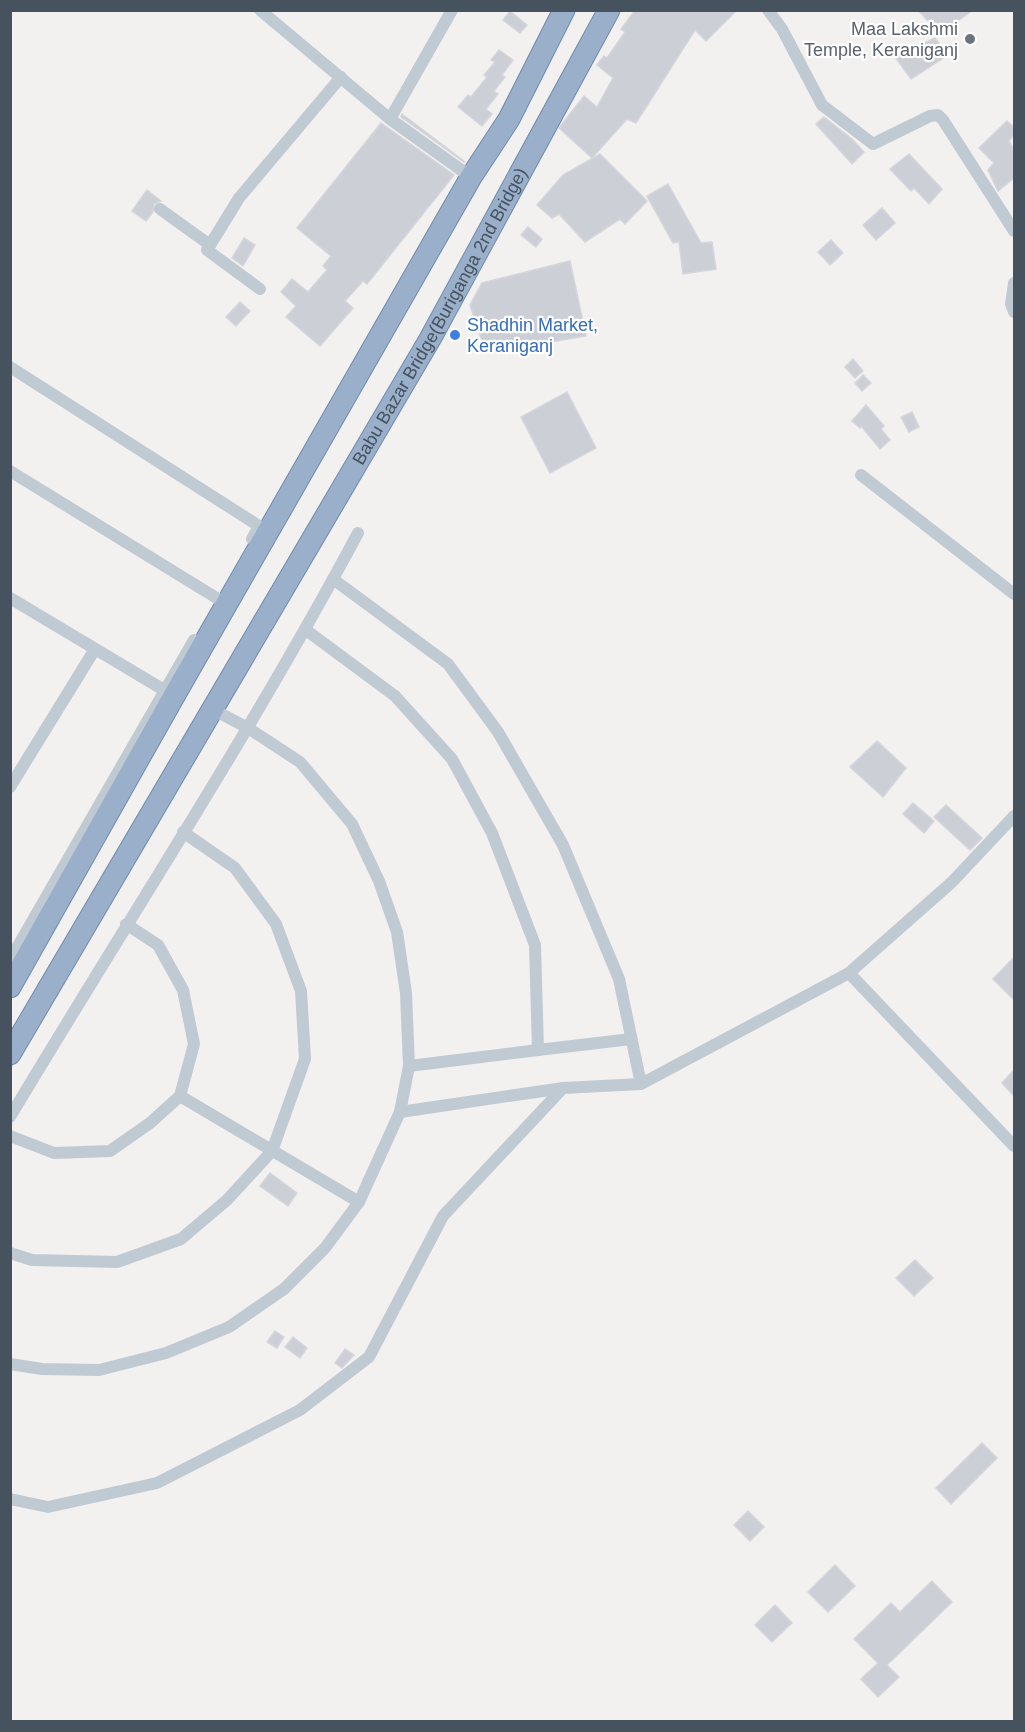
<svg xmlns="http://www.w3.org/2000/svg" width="1025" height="1732" viewBox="0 0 1025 1732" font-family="Arial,sans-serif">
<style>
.building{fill:#cccfd5;stroke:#d4d6dc;stroke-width:1.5}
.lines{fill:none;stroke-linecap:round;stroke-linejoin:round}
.trunk-casing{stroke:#708bae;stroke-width:23}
.minor{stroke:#c0cad3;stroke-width:12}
.trunk{stroke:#99afca;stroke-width:21}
.worship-dot{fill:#6b7280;stroke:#fff;stroke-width:2}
.shop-dot{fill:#3f7fe0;stroke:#fff;stroke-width:2}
.labels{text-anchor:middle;stroke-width:4.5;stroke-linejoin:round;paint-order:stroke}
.worship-label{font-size:18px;fill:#5b616d;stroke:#fff;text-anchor:end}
.street-label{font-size:18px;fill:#46535f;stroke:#fff}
.shop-label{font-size:18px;fill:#366cbe;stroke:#fff;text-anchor:start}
</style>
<rect width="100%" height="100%" fill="#f3f0f0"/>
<!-- building -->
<g class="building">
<polygon points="635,10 737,10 706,41 695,30 636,123 627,119 592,158 559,128 584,96 597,107 613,78 597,65 604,56 607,58 625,32 621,29"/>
<polygon points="918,10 973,10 948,28 927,20"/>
<polygon points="510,11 527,25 520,33 503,20"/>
<polygon points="935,38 948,55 911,79 895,57"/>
<polygon points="499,50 513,60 502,75 505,77 494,91 498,94 486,109 492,114 482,126 458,107 468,95 471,97 487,77 484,75 495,62 491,60"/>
<polygon points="402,114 464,161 464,162 401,117"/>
<polygon points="824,117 852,139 864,152 852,164 816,124"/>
<polygon points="1007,121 1014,127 1014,134 1009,141 1014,151 1014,178 998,191 988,170 994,163 979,148"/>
<polygon points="381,123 454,175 367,284 363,281 345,301 353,308 320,346 286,317 296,306 281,292 292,279 308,292 327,270 323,266 331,256 297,228"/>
<polygon points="600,154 647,201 625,224 620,219 585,242 559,214 552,218 537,205 563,175"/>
<polygon points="909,154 942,189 929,204 914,188 911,191 890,169"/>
<polygon points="668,184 701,243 712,242 716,269 683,274 679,242 673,243 647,196"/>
<polygon points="147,190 161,201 154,204 153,212 146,221 132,211"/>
<polygon points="882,208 895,223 876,240 863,225"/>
<polygon points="528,227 542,239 536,247 521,235"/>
<polygon points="244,238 255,245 243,266 232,258"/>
<polygon points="831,240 843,253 830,265 818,252"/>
<polygon points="570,261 586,336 486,353 470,305 482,283"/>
<polygon points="240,302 250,311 236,326 226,317"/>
<polygon points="853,359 863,371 855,378 845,367"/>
<polygon points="863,375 871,383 862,391 855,383"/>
<polygon points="567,392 596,448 550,473 521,417"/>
<polygon points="866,405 884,426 881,429 890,440 880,449 861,426 860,428 852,421"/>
<polygon points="912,412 919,427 909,432 901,417"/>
<polygon points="877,741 906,768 883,797 850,767"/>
<polygon points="913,803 934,821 924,833 903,814"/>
<polygon points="946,805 982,838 970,850 934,817"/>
<polygon points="1014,957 1014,1000 993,979"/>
<polygon points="1014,1070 1014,1096 1002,1083"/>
<polygon points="270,1173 297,1193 288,1206 260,1186"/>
<polygon points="915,1260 933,1278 914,1296 896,1278"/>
<polygon points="275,1331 284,1337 277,1348 267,1342"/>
<polygon points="293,1337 307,1348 300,1358 285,1347"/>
<polygon points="345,1349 354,1355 342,1368 335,1363"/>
<polygon points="982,1443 997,1458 951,1504 936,1488"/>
<polygon points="748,1511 764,1527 750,1541 734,1525"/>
<polygon points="835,1565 855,1586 828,1612 808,1592"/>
<polygon points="932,1581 952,1602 887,1665 899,1677 878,1697 861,1679 878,1663 854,1639 891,1603 900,1612"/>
<polygon points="775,1605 792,1623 772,1642 755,1625"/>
</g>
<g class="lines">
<!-- trunk casing -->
<g class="trunk-casing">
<g id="trunk">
<polyline points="10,987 174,696 471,177 509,119 564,10"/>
<path id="s1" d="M10 1054 430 339 609 10"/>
</g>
</g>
<!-- minor -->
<g class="minor">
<polyline points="260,10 390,119"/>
<polyline points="452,10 390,119 471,177"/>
<polyline points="768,10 782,29 822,105 873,144 930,116 938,115 943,120 1014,231"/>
<polyline points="160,209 210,245"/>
<polyline points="1014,283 1011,304 1014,312"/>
<polyline points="260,289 207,250 239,198 341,77"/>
<polyline points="10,367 259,526 252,539"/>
<polyline points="10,471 228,605"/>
<polyline points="861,475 1014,594"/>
<polyline points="333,579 448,664 498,732 563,845 619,979 641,1084"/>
<polyline points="10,598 169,693"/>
<polyline points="306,630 395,696 452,759 492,833 535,945 538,1050 409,1066"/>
<polyline points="10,787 95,649"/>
<polyline points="10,960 194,640"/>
<polyline points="849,973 1014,1146"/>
<polyline points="538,1050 631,1039"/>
<polyline points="180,1096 359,1202"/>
<polyline points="400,1112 563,1088"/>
<path d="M10 1117C126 923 251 733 358 533"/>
<polyline points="10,1136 54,1153 110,1151 150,1123 180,1096 194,1044 183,990 158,945 126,924"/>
<polyline points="10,1253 32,1260 117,1262 181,1239 227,1200 272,1151 305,1059 301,991 276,924 235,868 183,832"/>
<polyline points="10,1364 42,1369 99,1370 166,1353 229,1327 284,1289 325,1248 359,1202 400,1112 409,1066 406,993 397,932 379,881 352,824 300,762 248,728 214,710"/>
<polyline points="10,1499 48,1507 157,1483 300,1410 369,1357 443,1216 563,1088 641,1084 849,973 952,882 1014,816"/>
</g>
<!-- trunk -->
<use href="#trunk" class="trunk"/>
</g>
<!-- markers -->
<circle class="worship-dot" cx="970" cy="39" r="6"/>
<circle class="shop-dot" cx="455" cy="335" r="6"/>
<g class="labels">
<!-- worship labels -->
<g class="worship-label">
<text x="958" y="35">Maa Lakshmi<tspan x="958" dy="21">Temple, Keraniganj</tspan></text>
</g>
<!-- street labels -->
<g class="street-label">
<text dy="6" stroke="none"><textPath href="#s1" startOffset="854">Babu Bazar Bridge(Buriganga 2nd Bridge)</textPath></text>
</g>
<!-- shop labels -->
<g class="shop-label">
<text x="467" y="331">Shadhin Market,<tspan x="467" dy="21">Keraniganj</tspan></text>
</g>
</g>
<!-- border -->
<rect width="1025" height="1732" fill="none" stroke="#46535f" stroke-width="24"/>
</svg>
